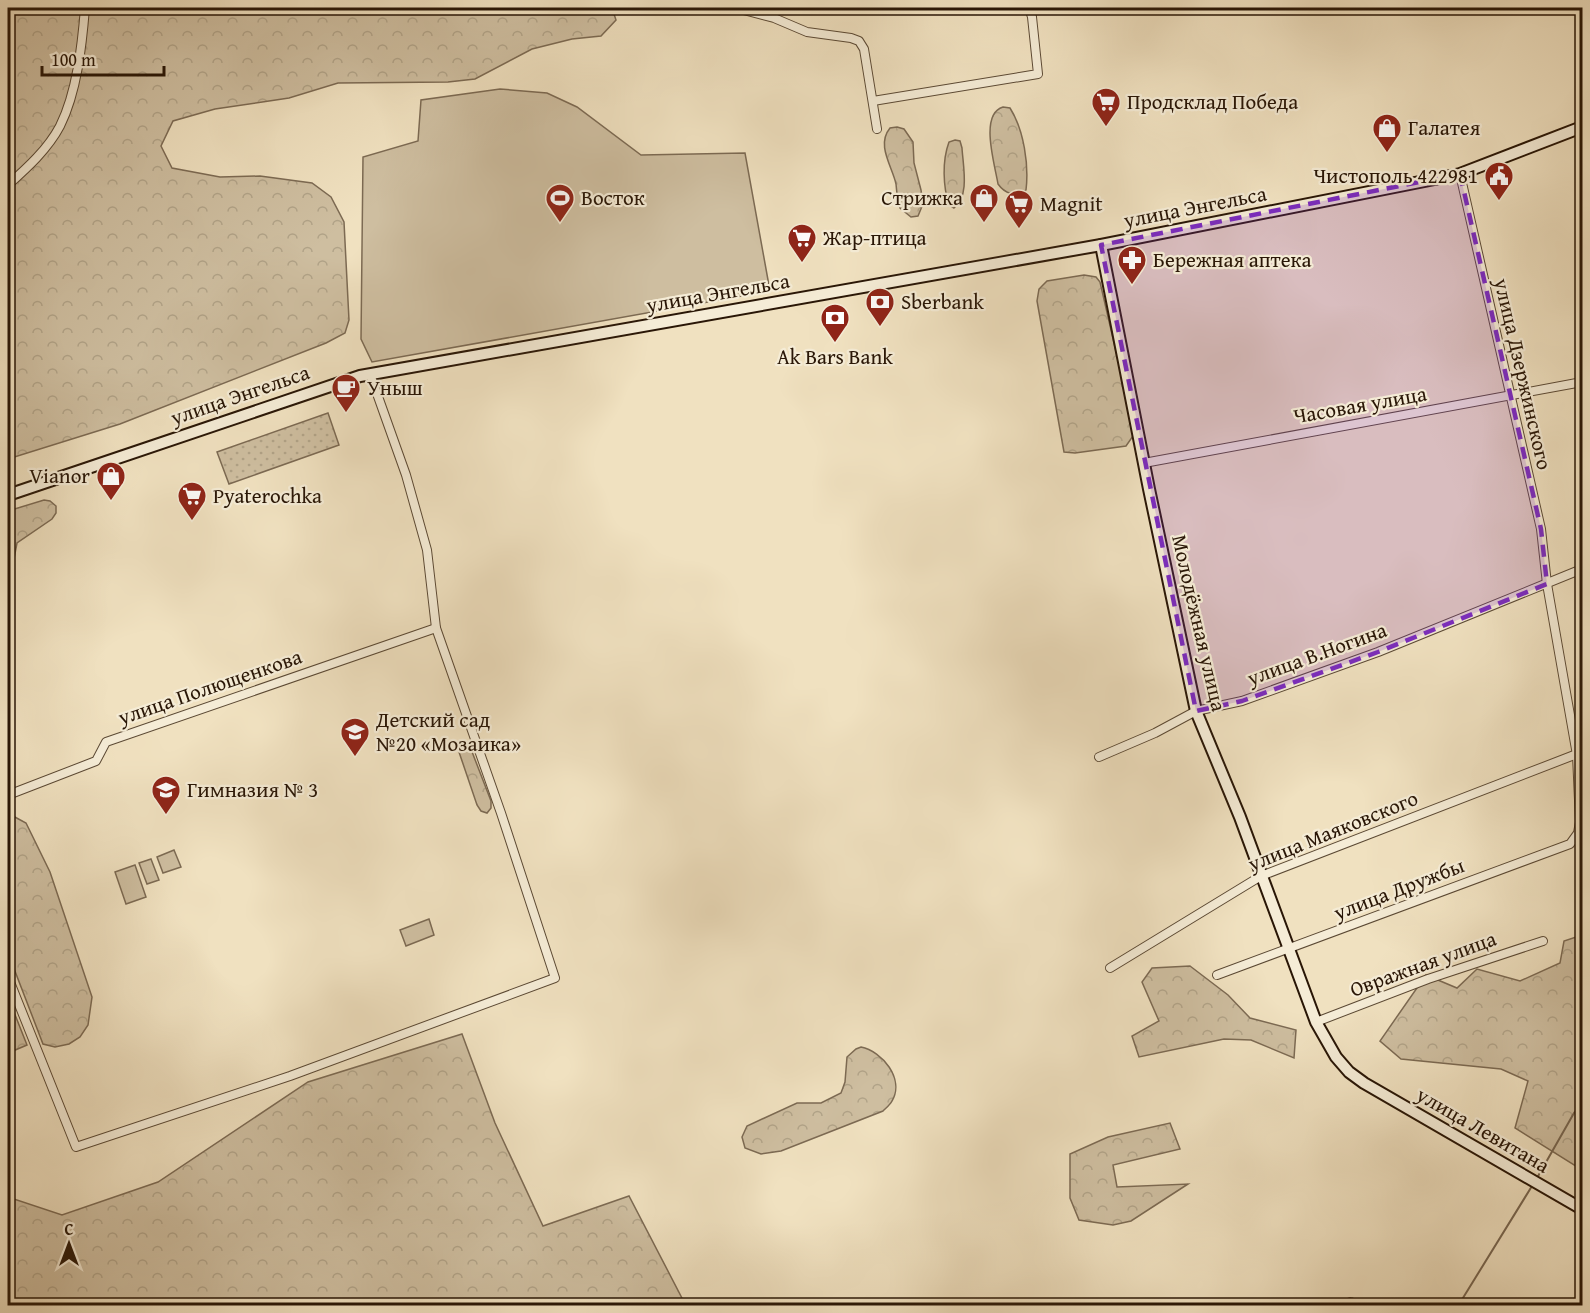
<svg xmlns="http://www.w3.org/2000/svg" width="1590" height="1313" viewBox="0 0 1590 1313" font-family="'Gentium Book Plus',serif">
<style>
.green{fill:url(#green-dots);stroke:#7c6a53;stroke-width:1.5}
.forest{fill:url(#forest-crowns);stroke:#7c6a53;stroke-width:1.5}
.pitch{fill:#cebea0;stroke:#7c6a53;stroke-width:1.5}
.lines{fill:none;stroke-linecap:round;stroke-linejoin:round}
.stream{stroke:#786650;stroke-width:2}
.minor-casing{stroke:#5b4934;stroke-width:10}
.secondary-casing{stroke:#291606;stroke-width:14}
.minor{stroke:#f5ecd6;stroke-width:8}
.secondary{stroke:#f5ecd6;stroke-width:10}
.marked{fill:#7b2cbf;fill-opacity:0.2;stroke:#7b2cbf;stroke-width:4.5;stroke-dasharray:12 8;stroke-linejoin:round}
.labels{text-anchor:middle;stroke-width:4.5;stroke-linejoin:round;paint-order:stroke}
.poi-label{font-size:21px;fill:#291606;stroke:#f5ecd6;text-anchor:start}
.street-label{font-size:21px;fill:#291606;stroke:#f5ecd6}
</style>
<defs>
<pattern id="green-dots" width="8" height="8" patternUnits="userSpaceOnUse" patternTransform="scale(1.5)"><rect width="8" height="8" fill="#cebea0"/><path d="M2 2h.1M6 6h.1" fill="none" stroke="#b1a388" stroke-width="1.8" stroke-linecap="round"/></pattern>
<pattern id="forest-crowns" width="20" height="18" patternUnits="userSpaceOnUse" patternTransform="scale(1.5)"><rect width="20" height="18" fill="#cebea0"/><path d="M2 6a3 3 0 1 1 6 0M12 15a3 3 0 1 1 6 0" fill="none" stroke="#b1a388"/></pattern>
</defs>
<rect width="100%" height="100%" fill="#f0e1c0"/>
<filter id="stains"><feTurbulence type="fractalNoise" baseFrequency=".00333" numOctaves="4"/><feColorMatrix values="0 0 0 0 .2 0 0 0 0 .09 0 0 0 0 .02 0 0 0 .5 -.17"/></filter>
<radialGradient id="worn" r=".72"><stop offset=".6" stop-color="#630" stop-opacity="0"/><stop offset="1" stop-color="#630" stop-opacity=".3"/></radialGradient>
<!-- green -->
<polygon class="green" points="328,413 339,445 229,484 217,452"/>
<!-- forest -->
<g class="forest">
<polygon points="8,8 612,8 616,20 601,36 572,39 532,49 475,79 448,82 338,83 289,98 215,109 173,121 161,146 172,168 220,177 260,176 312,183 331,197 344,222 349,320 345,333 326,343 120,424 8,459"/>
<path d="M1003 107 1010 108C1024 130 1029 165 1026 190 1016 197 1005 194 998 184 995 165 979 114 1003 107Z"/>
<path d="M897 127 904 129 913 142 914 163 921 190 923 204 918 216 911 217 900 208C897 200 897 193 896 184 892 166 876 145 890 128Z"/>
<path d="M955 140 960 141 962 148C963 166 970 196 954 208L949 205C943 186 942 161 949 142Z"/>
<polygon points="1084,275 1096,277 1100,282 1134,430 1133,436 1126,446 1075,453 1064,452 1037,301 1039,289 1047,281"/>
<polygon points="44,500 50,501 56,506 56,513 52,519 17,543 12,569 8,575 8,511"/>
<polygon points="463,741 469,744 491,801 491,808 487,813 481,811 477,805 459,752 458,746"/>
<polygon points="13,816 26,823 50,872 92,997 88,1025 80,1037 69,1044 55,1047 43,1044 8,953 8,818"/>
<polygon points="1582,935 1582,1170 1515,1128 1528,1081 1501,1069 1401,1059 1380,1041 1426,975 1457,988 1477,969 1520,981 1560,963 1564,941"/>
<polygon points="1190,966 1228,995 1250,1018 1296,1030 1294,1058 1251,1040 1224,1039 1139,1057 1132,1036 1159,1021 1142,982 1152,968"/>
<polygon points="8,997 27,1045 8,1053"/>
<polygon points="462,1034 495,1123 543,1226 629,1196 683,1300 780,1305 8,1305 8,1197 62,1215 158,1182 308,1082"/>
<path d="M861 1047C882 1051 905 1079 892 1101 890 1105 886 1108 883 1111L781 1151 761 1154 745 1148 742 1137 747 1126 797 1103H821L841 1093 845 1082 847 1057 856 1049Z"/>
<polygon points="1170,1123 1180,1149 1113,1165 1117,1187 1188,1184 1131,1221 1113,1225 1079,1220 1070,1198 1070,1154 1108,1137"/>
</g>
<!-- pitch -->
<g class="pitch">
<polygon points="500,89 547,93 577,107 641,155 745,153 770,291 372,362 361,339 363,157 418,141 421,100"/>
<polygon points="174,850 181,867 163,873 157,857"/>
<polygon points="151,859 159,880 147,884 139,863"/>
<polygon points="135,865 146,897 126,904 115,872"/>
<polygon points="429,919 434,935 406,946 400,930"/>
</g>
<g class="lines">
<!-- stream -->
<g class="stream">
<polyline points="1537,1178 1574,1113 1582,1104"/>
<polyline points="1458,1306 1532,1186"/>
</g>
<!-- minor casing -->
<g class="minor-casing">
<g id="minor">
<polyline points="736,8 774,18 807,32 851,38 859,41 864,49 877,129"/>
<polyline points="873,101 1038,74 1032,17 1029,8"/>
<path d="M8 185C27 168 48 149 60 126 77 92 82 45 85 8"/>
<polyline points="1144,463 1582,382"/>
<polyline points="1099,757 1155,733 1196,711 1242,701 1378,652 1582,569"/>
<polyline points="8,795 96,761 106,742 436,628"/>
<polyline points="1110,968 1261,876 1582,752"/>
<polyline points="1217,975 1570,844 1578,833 1580,822 1577,755 1547,584 1541,529 1460,174"/>
<polyline points="8,977 76,1147 290,1076 555,978 501,813 436,628 427,550 406,475 370,374"/>
<polyline points="1316,1022 1428,979 1543,941"/>
<polyline points="1341,1306 1351,1302"/>
</g>
</g>
<!-- secondary casing -->
<g class="secondary-casing">
<g id="secondary">
<polyline points="1101,245 1149,489 1196,711 1240,817 1316,1022 1336,1057 1349,1072 1364,1083 1582,1209"/>
<polyline points="8,495 360,376 1101,245 1460,174 1582,127"/>
</g>
</g>
<!-- minor -->
<use href="#minor" class="minor"/>
<!-- secondary -->
<use href="#secondary" class="secondary"/>
</g>
<!-- marked area -->
<path class="marked" d="M1460 174 1541 529 1547 584 1378 652 1242 701 1196 711 1101 245Z"/>
<!-- icons -->
<defs>
<g id="supermarket-pin" transform="scale(1.5)"><path d="M0 17L-7.5 6A9.5 9.5 0 1 1 7.5 6Z" fill="#8f2418" stroke="#f5ecd6"/><path d="M-6-5.5h2.5l.6 2H6L4.5 2H-2.5L-4.4-4H-6ZM-1.5 3.2a1.3 1.3 0 1 0 .1 0ZM3 3.2a1.3 1.3 0 1 0 .1 0Z" fill="#fff"/></g>
<g id="shop-pin" transform="scale(1.5)"><path d="M0 17L-7.5 6A9.5 9.5 0 1 1 7.5 6Z" fill="#8f2418" stroke="#f5ecd6"/><path d="M-5-2.5h2.3a2.7 3.5 0 0 1 5.4 0H5L5.5 6h-11ZM-1.5-2.5h3a1.5 2.3 0 0 0-3 0Z" fill="#fff"/></g>
<g id="civic-pin" transform="scale(1.5)"><path d="M0 17L-7.5 6A9.5 9.5 0 1 1 7.5 6Z" fill="#8f2418" stroke="#f5ecd6"/><path d="M-.6-6.5H3V-4.5H.6V-3L4-1V1h2V6H-6V1h2V-1L-.6-3ZM-1.2 2.5V6h2.4V2.5Z" fill="#fff"/></g>
<g id="stadium-pin" transform="scale(1.5)"><path d="M0 17L-7.5 6A9.5 9.5 0 1 1 7.5 6Z" fill="#8f2418" stroke="#f5ecd6"/><path d="M0-5a6.5 5 0 1 0 0 10a6.5 5 0 1 0 0-10ZM-3.5-1.8h7v3.6h-7Z" fill="#fff"/></g>
<g id="pharmacy-pin" transform="scale(1.5)"><path d="M0 17L-7.5 6A9.5 9.5 0 1 1 7.5 6Z" fill="#8f2418" stroke="#f5ecd6"/><path d="M-2-6h4v4h4v4h-4v4h-4v-4h-4v-4h4Z" fill="#fff"/></g>
<g id="bank-pin" transform="scale(1.5)"><path d="M0 17L-7.5 6A9.5 9.5 0 1 1 7.5 6Z" fill="#8f2418" stroke="#f5ecd6"/><path d="M-6-4H6V4H-6ZM0-2.3a2.3 2.3 0 1 0 0 4.6a2.3 2.3 0 1 0 0-4.6Z" fill="#fff"/></g>
<g id="cafe-pin" transform="scale(1.5)"><path d="M0 17L-7.5 6A9.5 9.5 0 1 1 7.5 6Z" fill="#8f2418" stroke="#f5ecd6"/><path d="M-5.5-4.5H6V0H3Q3 3.5 0 3.5H-2.5Q-5.5 3.5-5.5 0ZM3-3.2v2h1.7v-2ZM-6 4.5H4V6H-6Z" fill="#fff"/></g>
<g id="school-pin" transform="scale(1.5)"><path d="M0 17L-7.5 6A9.5 9.5 0 1 1 7.5 6Z" fill="#8f2418" stroke="#f5ecd6"/><path d="M0-5L7-2L0 1L-7-2ZM-4 1L0 2.5L4 1V4Q0 6-4 4Z" fill="#fff"/></g>
</defs>
<g fill-rule="evenodd">
<use href="#supermarket-pin" x="1106" y="102"/>
<use href="#shop-pin" x="1387" y="128"/>
<use href="#civic-pin" x="1499" y="176"/>
<use href="#stadium-pin" x="560" y="198"/>
<use href="#shop-pin" x="984" y="198"/>
<use href="#supermarket-pin" x="1019" y="204"/>
<use href="#supermarket-pin" x="802" y="238"/>
<use href="#pharmacy-pin" x="1132" y="260"/>
<use href="#bank-pin" x="880" y="302"/>
<use href="#bank-pin" x="835" y="318"/>
<use href="#cafe-pin" x="346" y="388"/>
<use href="#shop-pin" x="111" y="476"/>
<use href="#supermarket-pin" x="192" y="496"/>
<use href="#school-pin" x="355" y="732"/>
<use href="#school-pin" x="166" y="790"/>
</g>
<g class="labels">
<!-- poi labels -->
<g class="poi-label">
<text x="1127" y="109">Продсклад Победа</text>
<text x="1408" y="135">Галатея</text>
<text x="1478" y="183" text-anchor="end">Чистополь 422981</text>
<text x="581" y="205">Восток</text>
<text x="963" y="205" text-anchor="end">Стрижка</text>
<text x="1040" y="211">Magnit</text>
<text x="823" y="245">Жар-птица</text>
<text x="1153" y="267">Бережная аптека</text>
<text x="901" y="309">Sberbank</text>
<text x="835" y="364" text-anchor="middle">Ak Bars Bank</text>
<text x="367" y="395">Уныш</text>
<text x="90" y="483" text-anchor="end">Vianor</text>
<text x="213" y="503">Pyaterochka</text>
<text x="376" y="727">Детский сад<tspan x="376" dy="24">№20 «Мозаика»</tspan></text>
<text x="187" y="797">Гимназия № 3</text>
</g>
<!-- street labels -->
<g class="street-label">
<text transform="translate(1195 207) rotate(-11)" y="7">улица Энгельса</text>
<text transform="translate(718 293) rotate(-10)" y="7">улица Энгельса</text>
<text transform="translate(1523 374) rotate(77)" y="7">улица Дзержинского</text>
<text transform="translate(240 395) rotate(-19)" y="7">улица Энгельса</text>
<text transform="translate(1360 405) rotate(-10)" y="7">Часовая улица</text>
<text transform="translate(1199 623) rotate(77)" y="7">Молодёжная улица</text>
<text transform="translate(1317 654) rotate(-20)" y="7">улица В.Ногина</text>
<text transform="translate(210 687) rotate(-19)" y="7">улица Полющенкова</text>
<text transform="translate(1333 831) rotate(-22)" y="7">улица Маяковского</text>
<text transform="translate(1399 889) rotate(-21)" y="7">улица Дружбы</text>
<text transform="translate(1423 964) rotate(-20)" y="7">Овражная улица</text>
<text transform="translate(1483 1130) rotate(30)" y="7">улица Левитана</text>
</g>
</g>
<!-- margin -->
<rect width="1590" height="1313" fill="none" stroke="#f0e1c0" stroke-width="30"/>
<rect x="9" y="9" width="1572" height="1295" fill="none" stroke="#291606" stroke-width="3"/>
<rect x="15" y="15" width="1560" height="1283" fill="none" stroke="#291606" stroke-width="1.5"/>
<!-- north arrow -->
<g transform="translate(69 1244)" stroke="#f5ecd6" stroke-width="4.5" paint-order="stroke">
<path d="M0-4.5L10 22L0 15L-10 22Z" fill="#291606"/>
<text y="-9" font-size="16" font-weight="bold" text-anchor="middle" fill="#291606">С</text>
</g>
<!-- scale -->
<path d="M42 66v9h122v-9" fill="none" stroke="#291606" stroke-width="3"/>
<text x="51" y="66" font-size="18" fill="#291606" stroke="#f5ecd6" stroke-width="4.5" paint-order="stroke">100 m</text>
<rect width="100%" height="100%" filter="url(#stains)"/>
<rect width="100%" height="100%" fill="url(#worn)"/>
</svg>
